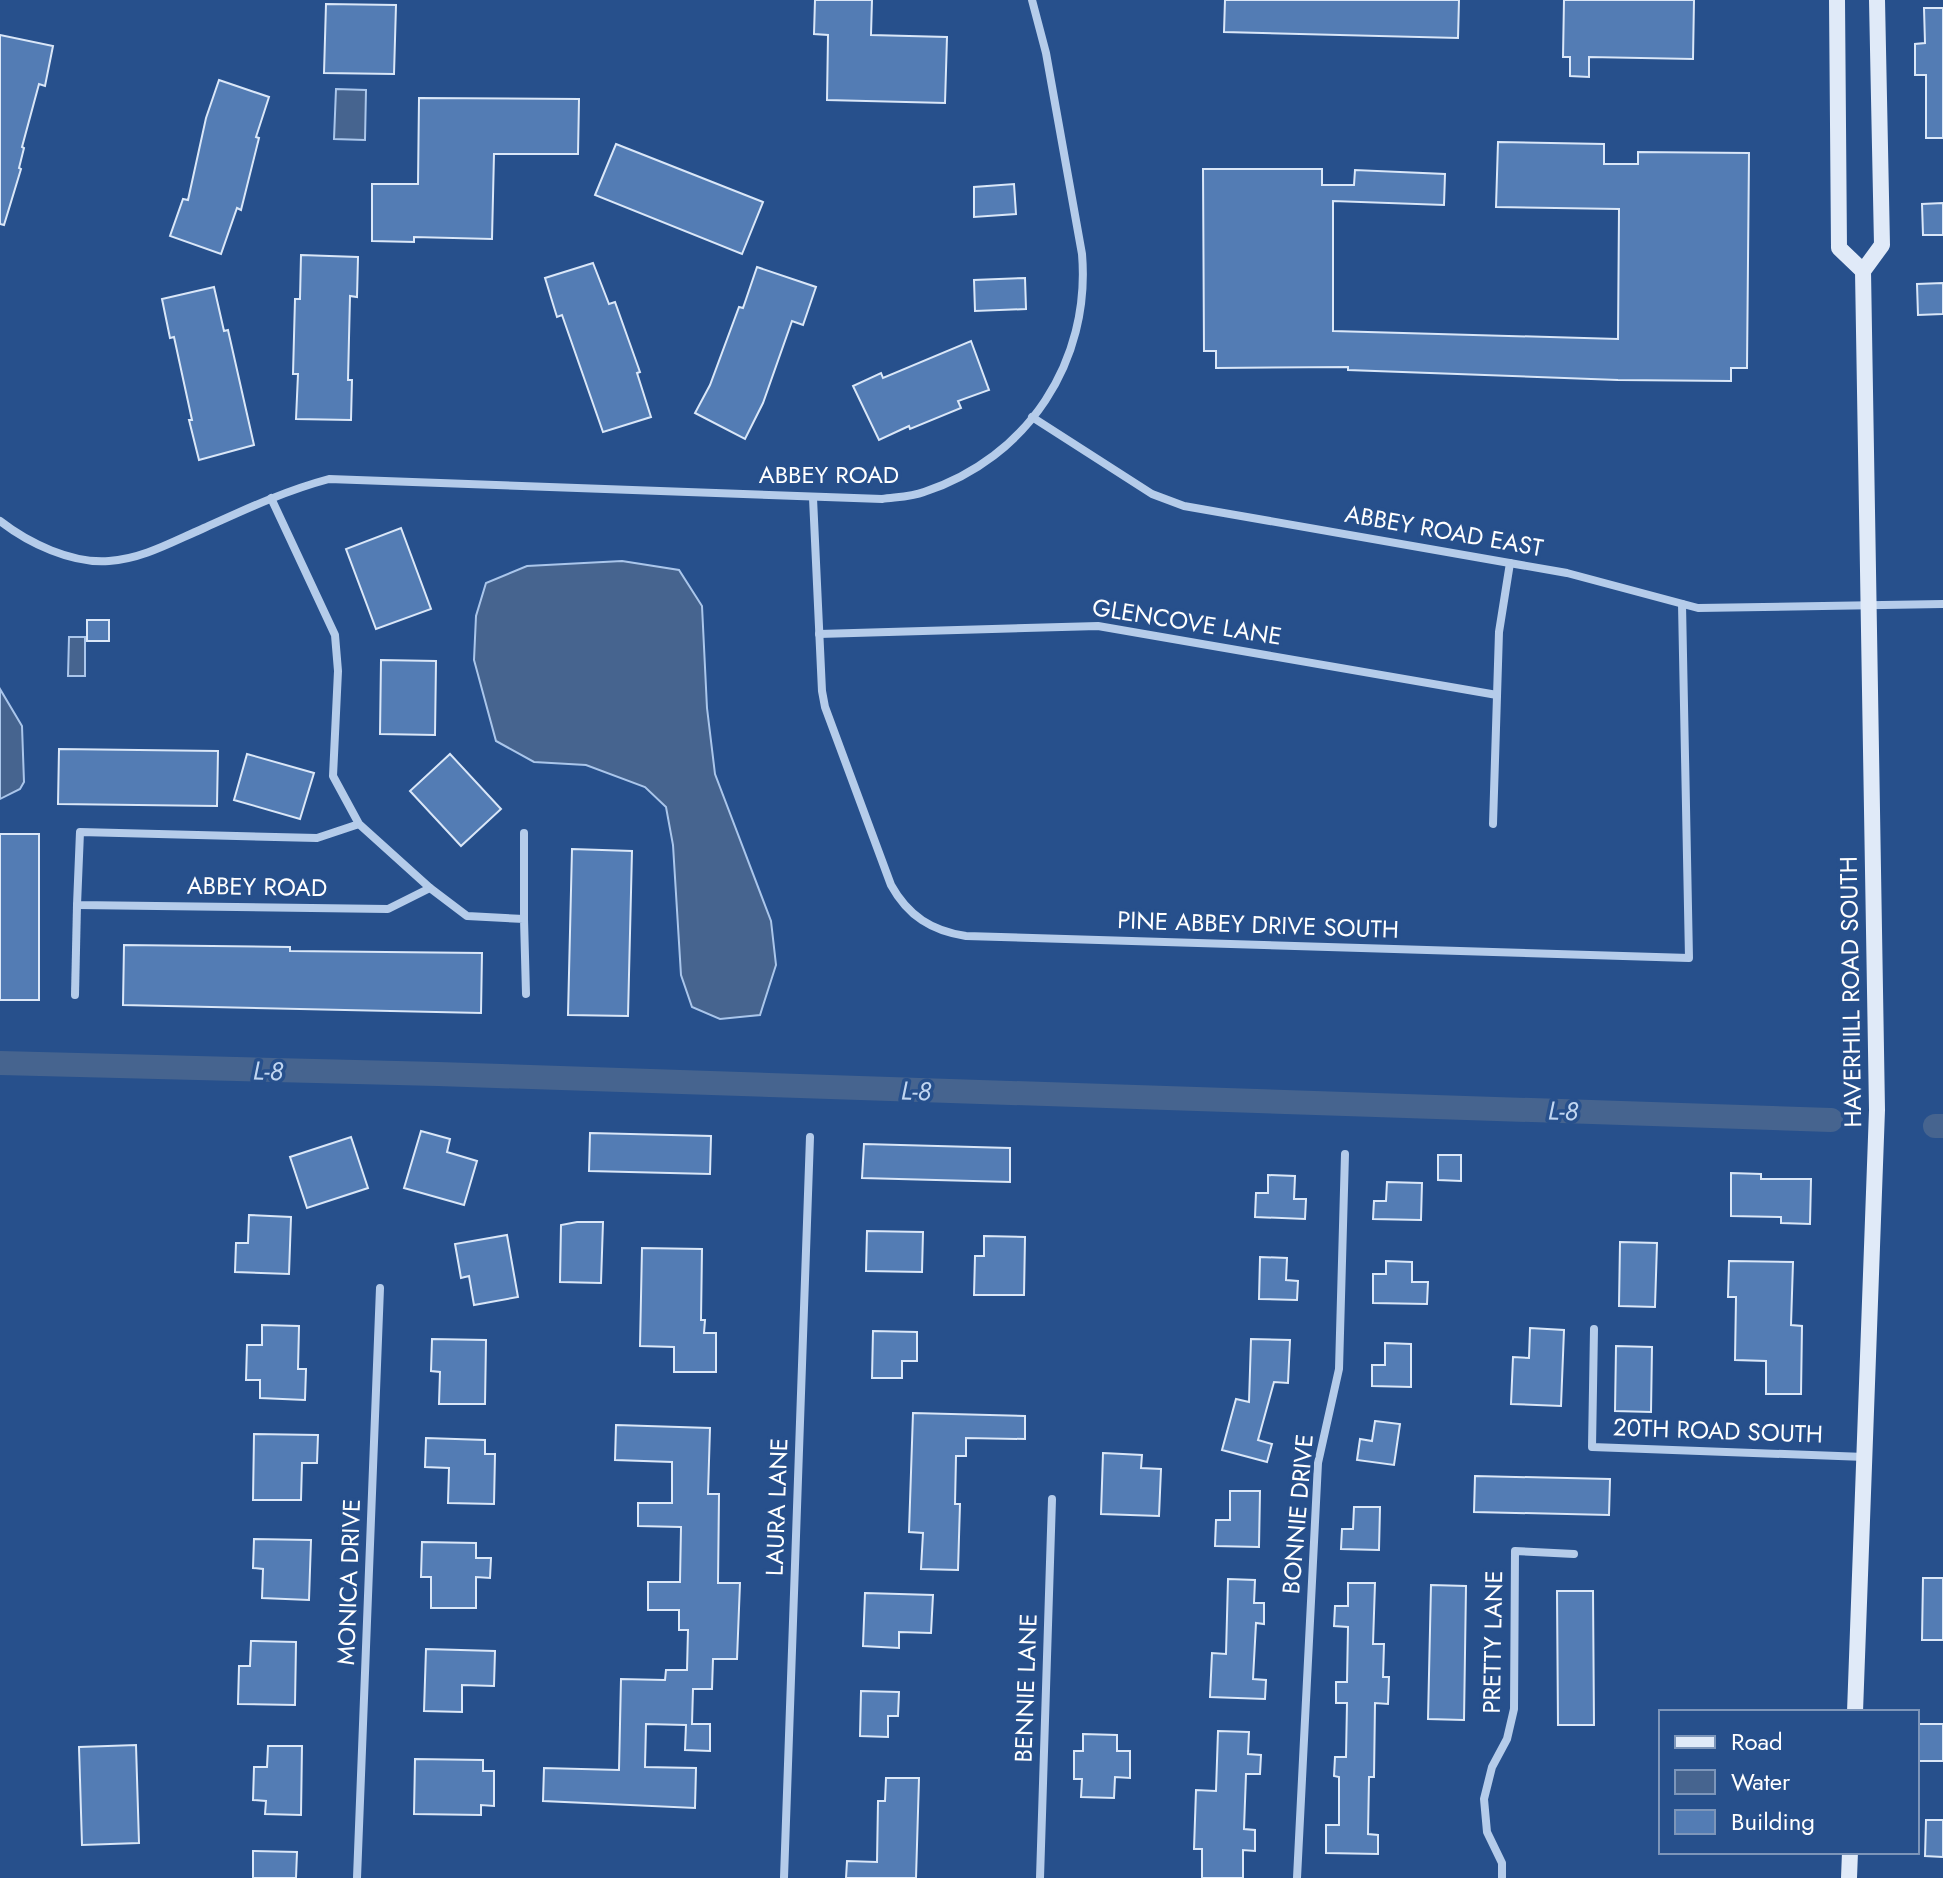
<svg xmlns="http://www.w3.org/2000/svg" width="1943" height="1878" viewBox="0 0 1943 1878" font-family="Jost,sans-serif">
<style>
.water{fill:#46648f;stroke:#aac6eb;stroke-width:2}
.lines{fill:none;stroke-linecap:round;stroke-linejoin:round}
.canal{stroke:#46648f;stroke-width:24}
.building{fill:#537cb4;stroke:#dae7f8;stroke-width:2}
.street{stroke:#b5ccea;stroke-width:8}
.secondary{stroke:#e0eaf8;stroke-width:16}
.labels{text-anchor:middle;stroke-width:7;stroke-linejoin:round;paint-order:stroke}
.street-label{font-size:24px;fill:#fff;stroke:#27508c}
.water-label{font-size:26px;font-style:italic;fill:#c1d6f1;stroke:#27508c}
</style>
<rect width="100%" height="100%" fill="#27508c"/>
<!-- water -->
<g class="water">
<polygon points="336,89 366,90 365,140 334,139"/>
<polygon points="622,561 679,570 702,606 707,708 715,774 771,921 776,965 760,1015 720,1019 692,1007 681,975 673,845 666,807 645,787 586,765 534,762 496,741 474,660 476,616 486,583 527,566"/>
<polygon points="69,637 85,637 85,676 68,676"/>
<polygon points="0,689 22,726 24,782 20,789 0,799"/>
</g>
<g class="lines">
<!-- canal -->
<g class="canal">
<polyline points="0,1063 438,1074 1831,1120"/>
<polyline points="1935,1126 1943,1126"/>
</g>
</g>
<!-- building -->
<g class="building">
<polygon points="815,0 872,0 871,35 947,37 945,103 827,100 828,35 814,34"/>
<polygon points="1225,0 1459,0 1458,38 1224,32"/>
<polygon points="1564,0 1694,0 1693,59 1589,57 1589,77 1570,76 1570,57 1563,57"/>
<polygon points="326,4 396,5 394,74 324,73"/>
<polygon points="1924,8 1943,8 1943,138 1926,138 1926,75 1915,75 1915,44 1925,43"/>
<polygon points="0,35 53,46 45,86 39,84 22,147 24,148 19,168 21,169 4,225 0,224"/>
<polygon points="219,80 269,97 256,137 259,138 241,210 237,208 221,254 170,236 183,199 188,200 206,118"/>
<polygon points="419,98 579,99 578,154 494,154 492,239 414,237 414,242 372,241 372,184 418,184"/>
<polygon points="1498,142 1604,144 1604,164 1638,164 1638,152 1749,153 1747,368 1731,368 1731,381 1618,380 1348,370 1348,367 1216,368 1216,351 1204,351 1203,169 1322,169 1322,185 1354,185 1355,170 1445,174 1444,205 1333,201 1333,331 1618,339 1619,209 1496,207"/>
<polygon points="616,144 763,202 742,254 595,195"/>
<polygon points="1014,184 1016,214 974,217 974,187"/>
<polygon points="1943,203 1943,235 1923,235 1922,204"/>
<polygon points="301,255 358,257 357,297 350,296 348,380 352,380 351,420 296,419 298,374 293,374 295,299 300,299"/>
<polygon points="593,263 609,304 615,302 640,372 637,373 651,417 603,432 562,315 557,317 545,278"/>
<polygon points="757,267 816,287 803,325 792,321 763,403 745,439 695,413 710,385 739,307 743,308"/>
<polygon points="1025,278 1026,309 975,311 974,280"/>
<polygon points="1943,283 1943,314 1918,315 1917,284"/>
<polygon points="214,287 224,331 228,330 254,445 199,460 189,420 192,420 174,337 170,338 162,299"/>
<polygon points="971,341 989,390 958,401 961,408 910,429 909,426 879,440 853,386 881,373 883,378"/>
<polygon points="401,528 431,609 376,629 346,549"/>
<rect x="87" y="620" width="22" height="21"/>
<polygon points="381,660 436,661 435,735 380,734"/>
<polygon points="59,749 218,751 217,806 58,804"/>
<polygon points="247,754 314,773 300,819 234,800"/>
<polygon points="450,754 501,809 461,846 410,791"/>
<rect x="0" y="834" width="39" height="166"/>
<polygon points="572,849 632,851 628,1016 568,1015"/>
<polygon points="124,945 290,947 290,951 482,953 481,1013 123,1005"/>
<polygon points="421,1131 450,1139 447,1152 477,1161 464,1205 404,1188"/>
<polygon points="590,1133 711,1136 710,1174 589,1171"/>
<polygon points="351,1137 368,1188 307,1208 290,1157"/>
<polygon points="864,1144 1010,1148 1010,1182 862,1178"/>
<polygon points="1438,1155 1461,1155 1461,1181 1438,1180"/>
<polygon points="1731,1173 1761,1174 1761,1179 1811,1179 1810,1224 1781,1223 1781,1217 1731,1216"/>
<polygon points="1268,1175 1295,1176 1294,1199 1306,1199 1305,1219 1255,1217 1256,1193 1268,1193"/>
<polygon points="1387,1182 1422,1183 1421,1220 1373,1219 1374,1201 1386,1201"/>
<polygon points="249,1215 291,1217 289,1274 235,1272 236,1243 248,1243"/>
<polygon points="577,1222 603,1222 601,1283 560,1282 561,1225"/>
<polygon points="867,1231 923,1232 922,1272 866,1271"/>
<polygon points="507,1235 518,1297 474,1305 469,1276 461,1278 455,1244"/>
<polygon points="984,1236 1025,1237 1024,1295 974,1295 975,1256 984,1256"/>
<polygon points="1620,1242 1657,1243 1655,1307 1619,1306"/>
<polygon points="642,1248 702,1249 701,1320 705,1320 704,1333 716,1333 716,1372 674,1372 674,1347 640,1346"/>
<polygon points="1260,1257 1287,1258 1286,1280 1298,1281 1297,1300 1259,1299"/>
<polygon points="1386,1261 1412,1262 1412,1282 1428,1282 1427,1304 1373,1303 1373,1274 1386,1274"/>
<polygon points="1729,1261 1793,1262 1791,1325 1802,1326 1801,1394 1766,1394 1766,1361 1735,1360 1736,1297 1728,1297"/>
<polygon points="262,1325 299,1326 298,1369 306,1369 305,1400 260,1398 260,1380 246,1380 247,1345 262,1345"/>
<polygon points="1530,1328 1564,1330 1561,1406 1511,1404 1513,1357 1529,1358"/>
<polygon points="873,1331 917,1332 917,1361 902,1361 902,1378 872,1378"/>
<polygon points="432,1339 486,1340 485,1404 439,1404 440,1372 431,1371"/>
<polygon points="1251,1339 1290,1340 1288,1383 1274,1382 1258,1440 1272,1444 1267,1462 1222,1450 1236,1399 1249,1402"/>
<polygon points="1385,1343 1411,1344 1411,1387 1372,1386 1372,1365 1385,1365"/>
<polygon points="1616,1346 1652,1347 1651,1412 1615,1411"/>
<polygon points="913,1413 1025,1416 1025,1439 966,1438 966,1456 956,1456 955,1504 960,1504 958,1570 921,1569 923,1533 909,1532"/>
<polygon points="1375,1421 1400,1424 1394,1465 1357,1460 1360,1439 1372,1441"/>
<polygon points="616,1425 710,1428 708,1494 719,1494 718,1583 740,1583 737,1659 713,1659 712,1689 693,1689 692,1724 710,1724 710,1751 685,1750 686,1725 646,1724 645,1767 696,1768 695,1808 543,1801 544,1768 619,1770 621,1679 665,1680 666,1670 687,1670 688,1630 679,1630 679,1610 648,1610 648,1582 680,1582 681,1527 638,1526 638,1503 672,1503 672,1462 615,1460"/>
<polygon points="254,1434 318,1435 317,1463 302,1463 301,1500 253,1500"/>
<polygon points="426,1438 485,1440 485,1454 495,1454 494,1504 448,1503 449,1468 425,1467"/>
<polygon points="1103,1453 1142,1455 1141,1468 1161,1469 1159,1516 1101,1514"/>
<polygon points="1475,1476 1610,1479 1609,1515 1474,1512"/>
<polygon points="1230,1491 1260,1491 1259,1547 1215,1546 1216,1520 1230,1520"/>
<polygon points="1354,1507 1380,1507 1379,1550 1341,1549 1342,1529 1353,1529"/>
<polygon points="254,1539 311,1540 309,1600 262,1598 263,1569 253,1568"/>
<polygon points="422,1542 476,1543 476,1558 491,1558 490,1578 476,1577 476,1608 431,1608 431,1577 421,1577"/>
<polygon points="1923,1578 1943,1578 1943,1640 1922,1640"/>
<polygon points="1228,1579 1255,1580 1254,1603 1264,1603 1264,1624 1256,1623 1253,1679 1266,1680 1265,1699 1210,1697 1212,1653 1226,1654"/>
<polygon points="1348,1583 1375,1583 1373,1644 1384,1644 1383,1677 1389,1677 1388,1704 1375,1703 1374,1777 1369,1777 1368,1834 1378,1835 1378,1854 1326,1853 1326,1825 1339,1825 1339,1777 1334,1776 1335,1757 1346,1757 1347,1703 1336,1703 1336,1682 1347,1682 1348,1627 1334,1626 1335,1606 1348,1606"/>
<polygon points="1431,1585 1466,1586 1464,1720 1428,1719"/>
<polygon points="1557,1591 1593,1591 1594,1725 1558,1725"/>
<polygon points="865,1593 933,1595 931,1633 899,1632 899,1648 863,1646"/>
<polygon points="251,1641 296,1642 295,1705 238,1704 239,1666 250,1666"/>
<polygon points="426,1649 495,1651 494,1686 462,1685 462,1712 424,1711"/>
<polygon points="861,1691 899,1692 898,1716 888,1716 888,1737 860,1736"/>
<rect x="1917" y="1724" width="26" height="37"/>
<polygon points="1218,1731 1249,1732 1248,1754 1261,1755 1260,1774 1246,1774 1244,1829 1255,1830 1255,1851 1243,1850 1243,1878 1202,1878 1202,1849 1194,1849 1196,1790 1216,1791"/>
<polygon points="1083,1734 1117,1735 1117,1751 1130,1751 1130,1778 1115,1777 1114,1798 1081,1797 1082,1779 1074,1779 1074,1751 1083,1751"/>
<polygon points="136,1745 139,1843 82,1845 79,1747"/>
<polygon points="268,1746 302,1746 301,1815 265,1814 266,1801 253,1800 254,1767 267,1767"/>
<polygon points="415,1759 483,1760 483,1771 494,1771 494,1806 481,1805 481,1815 414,1814"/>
<polygon points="886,1778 919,1778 916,1878 846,1878 847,1861 877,1862 878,1801 885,1801"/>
<polygon points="1926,1820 1943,1820 1943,1857 1925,1856"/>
<polygon points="253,1851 297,1852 296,1878 253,1878"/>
</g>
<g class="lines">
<!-- street -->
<g class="street">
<polyline points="1032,417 1152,494 1184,506 1567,573 1698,608 1943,604"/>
<polyline points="271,498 335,635 338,671 333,776 359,824 430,888 388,909 77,905 80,832 317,838 359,824"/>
<path d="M813 498 822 691 825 707 891 885C908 916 932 931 966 936L1689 958 1682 604"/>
<path d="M0 521C28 543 72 564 109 561 142 559 172 542 202 529 244 510 284 491 329 479L882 499C895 497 911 497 924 492 1028 458 1091 361 1082 254L1046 53 1032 0"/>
<polyline points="819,634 1098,626 1497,695"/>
<polyline points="1493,824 1499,632 1510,563"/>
<polyline points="524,833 524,919"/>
<polyline points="430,888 467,916 524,919 526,994"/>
<polyline points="75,995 77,905"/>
<polyline points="1594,1329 1592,1447 1865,1457"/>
<polyline points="357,1878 380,1288"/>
<polyline points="784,1878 810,1137"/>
<polyline points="1040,1878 1052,1499"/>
<polyline points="1297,1878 1318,1463 1339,1369 1345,1154"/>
<polyline points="1502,1878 1502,1863 1487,1832 1484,1799 1492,1767 1507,1739 1514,1709 1515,1551 1574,1554"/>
</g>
<!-- secondary -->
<g class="secondary">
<polyline points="1837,0 1839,248 1863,271"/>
<polyline points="1855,1712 1877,1110 1863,271 1882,245 1877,0"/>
<polyline points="1849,1878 1850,1852"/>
</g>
</g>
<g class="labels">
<!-- street labels -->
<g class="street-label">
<text x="829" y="483">ABBEY ROAD</text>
<text transform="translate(1444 531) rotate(10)" y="8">ABBEY ROAD EAST</text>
<text transform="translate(1187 622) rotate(9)" y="8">GLENCOVE LANE</text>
<text transform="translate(257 887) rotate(1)" y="8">ABBEY ROAD</text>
<text transform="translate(1258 925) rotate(2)" y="8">PINE ABBEY DRIVE SOUTH</text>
<text transform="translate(1851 992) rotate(-91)" y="8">HAVERHILL ROAD SOUTH</text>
<text transform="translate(1718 1431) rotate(2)" y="8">20TH ROAD SOUTH</text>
<text transform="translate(777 1507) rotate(-88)" y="8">LAURA LANE</text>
<text transform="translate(1298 1514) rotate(-85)" y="8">BONNIE DRIVE</text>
<text transform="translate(349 1582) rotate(-88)" y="8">MONICA DRIVE</text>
<text transform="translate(1493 1642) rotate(-89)" y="8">PRETTY LANE</text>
<text transform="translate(1026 1688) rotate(-88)" y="8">BENNIE LANE</text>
</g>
<!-- water labels -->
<g class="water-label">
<text transform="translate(268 1071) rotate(2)" y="9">L-8</text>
<text transform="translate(916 1091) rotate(2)" y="9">L-8</text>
<text transform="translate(1563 1111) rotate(2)" y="9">L-8</text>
</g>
</g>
<!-- legend -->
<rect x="1659" y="1710" width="260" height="144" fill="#27508c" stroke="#7d96ba" stroke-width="2"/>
<rect x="1675" y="1736" width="40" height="12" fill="#e0eaf8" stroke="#7d96ba" stroke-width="2"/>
<text x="1731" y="1750" font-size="24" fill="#ffffff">Road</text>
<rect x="1675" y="1770" width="40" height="24" fill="#46648f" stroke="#7d96ba" stroke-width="2"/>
<text x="1731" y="1790" font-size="24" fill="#ffffff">Water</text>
<rect x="1675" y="1810" width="40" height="24" fill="#537cb4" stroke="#7d96ba" stroke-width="2"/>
<text x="1731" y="1830" font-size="24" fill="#ffffff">Building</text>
</svg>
